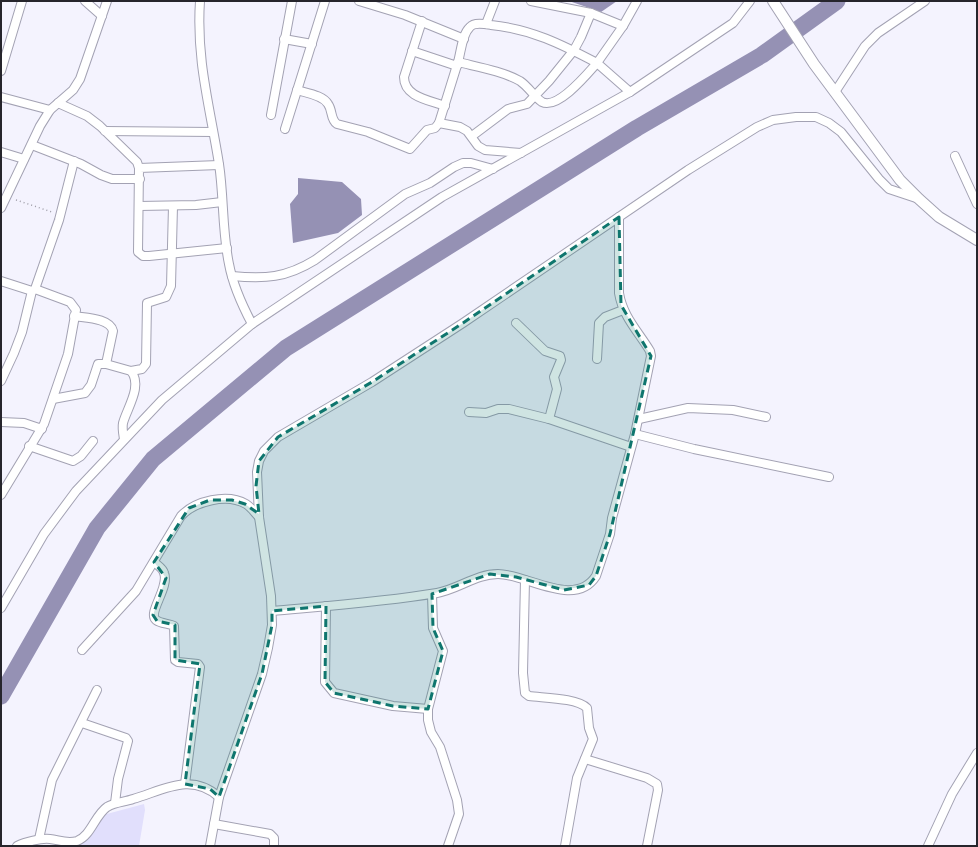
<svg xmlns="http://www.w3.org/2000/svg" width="978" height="847" viewBox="0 0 978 847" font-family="Cabin,sans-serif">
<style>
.green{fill:#e1dffc}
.water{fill:#9591b4}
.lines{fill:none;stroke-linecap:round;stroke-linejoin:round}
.river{stroke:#9591b4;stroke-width:17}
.minor-casing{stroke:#a3a2b3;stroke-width:10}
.tertiary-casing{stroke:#a3a2b3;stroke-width:12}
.path{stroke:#9d9ca6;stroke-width:1.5;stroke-dasharray:1 3;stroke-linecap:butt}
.minor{stroke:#fff;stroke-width:8}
.tertiary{stroke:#fff;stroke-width:10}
.marked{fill:#0f766e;fill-opacity:0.2;stroke:#0f766e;stroke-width:3;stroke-dasharray:8 5;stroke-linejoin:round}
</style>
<rect width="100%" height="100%" fill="#f4f3fe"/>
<!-- green -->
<polygon class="green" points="144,804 145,810 139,846 73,846 82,840 103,815"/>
<!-- water -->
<g class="water">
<polygon points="569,1 617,1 601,12"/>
<polygon points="298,178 342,182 361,199 362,215 338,233 293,243 290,204 298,194"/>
</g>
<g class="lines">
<!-- river -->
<polyline class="river" points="1,696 97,528 153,459 286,348 637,128 762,55 837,1"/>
<!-- minor casing -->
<g class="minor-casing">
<g id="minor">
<polyline points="85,1 102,16"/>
<path d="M200 1C196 60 210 107 219 164 224 197 222 231 229 264 233 286 242 305 252 324"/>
<polyline points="359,1 405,15 464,39"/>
<polyline points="531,1 591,13 623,26"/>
<path d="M422 21 404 77C404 97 429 100 445 106"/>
<polyline points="486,24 495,1"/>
<polyline points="284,39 312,44"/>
<polyline points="412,51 457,66"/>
<polyline points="1,71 22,1"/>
<path d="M297 90C306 93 323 95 328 104 333 111 330 119 337 124L368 132 410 149 427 130 435 128 439 123 458 62"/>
<path d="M630 92 597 63C588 73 558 110 542 102 534 97 529 87 520 81 502 71 478 67 458 62 461 52 462 34 470 27 474 22 485 24 491 25 531 29 561 44 597 63L623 26 637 1"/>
<polyline points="835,92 865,46 878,33 925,1"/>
<polyline points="1,97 50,110"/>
<polyline points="58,103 87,116 100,126 137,162 139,168"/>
<polyline points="271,115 292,1"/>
<polyline points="439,123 460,127 467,131 478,146 485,150 521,153"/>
<polyline points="285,129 325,1"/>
<polyline points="105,131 213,132"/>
<polyline points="472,136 508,109 527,104 549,81 574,50 581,37 591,13"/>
<polyline points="32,145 81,164 101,175 112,179 140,179"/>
<polyline points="1,152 24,159"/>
<polyline points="955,156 977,204"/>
<polyline points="219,165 139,168 138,252 143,256 149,256 227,248"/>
<polyline points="139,206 196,205 222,202"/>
<polyline points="1,208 40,126 50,110 73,90 80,79 107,1"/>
<path d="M232 276C265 279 286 278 315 260L405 194 430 183 454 167 463 163H471L493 169"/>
<polyline points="1,281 32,291 35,289 59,220 74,161"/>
<path d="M74 316C85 318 110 318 113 331L106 364"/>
<polyline points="516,323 545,351 560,356 561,360 554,377 557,389 549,419"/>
<polyline points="597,359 599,323 605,317 623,310"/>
<polyline points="131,371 142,369 146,364 147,303 166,297 171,286 173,206"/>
<polyline points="1,381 14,353 22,332 32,291"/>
<path d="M53 399 85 393 91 385 98 364H106L131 371C143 386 127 408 123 423 122 428 123 433 124 439"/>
<polyline points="469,412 486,413 498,409 509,409 549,419 631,447"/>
<polyline points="639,419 688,408 733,410 766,417"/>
<polyline points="1,422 24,423 42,429"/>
<polyline points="635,434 694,449 829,477"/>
<polyline points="29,446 73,461 81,456 93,441"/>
<polyline points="1,495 44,424 68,354 76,310 70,302 35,289"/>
<path d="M154 562C157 565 163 568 164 573 170 587 147 613 156 620 161 624 169 623 174 626L175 660 178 662 198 664 200 667 185 784"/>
<path d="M525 580 523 673 525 693 529 696C544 698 577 698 587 708L589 728 593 739 577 778 565 846"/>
<polyline points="432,594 433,628 443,651 428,709 428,720 431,732 440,747 457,800 459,814 448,846"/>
<polyline points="326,606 325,682 334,693 393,706 428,709"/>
<polyline points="1,608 44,534 76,491 162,400 252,324 442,197 630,92 733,23 750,1"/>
<path d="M272 611C327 606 383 602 437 593 459 589 476 574 498 574 527 574 575 609 596 576L610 534 612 518 635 434 651 356 650 351C638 331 623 317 619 293V217"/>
<path d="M82 650 136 591 181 516C195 501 227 493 246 504 251 507 255 513 259 517"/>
<polyline points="82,723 126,738 128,741 118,779 115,803"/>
<polyline points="585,759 647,778 657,784 658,790 647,846"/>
<polyline points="214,824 270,834 274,838 274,846"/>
<polyline points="39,839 52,780 97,690"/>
<path d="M17 846C25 842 41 838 50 839 59 840 67 844 77 841 91 836 95 815 107 807 115 802 125 802 133 799 164 790 191 772 219 797"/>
<polyline points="210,846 219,797 262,674 268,648 272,625 271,596 259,517 257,472 259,461 264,451 278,437 372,382 463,323 688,170 757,127 773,120 796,117 816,117 829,123 841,132 879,179 889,189 919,199"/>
<polyline points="928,846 952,794 977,753"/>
</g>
</g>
<!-- tertiary casing -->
<g class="tertiary-casing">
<polyline id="tertiary" points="773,1 814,64 900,180 919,199 939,217 977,240"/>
</g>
<!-- path -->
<polyline class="path" points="16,200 52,212"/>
<!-- minor -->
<use href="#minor" class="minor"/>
<!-- tertiary -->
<use href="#tertiary" class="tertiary"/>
</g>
<!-- marked area -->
<path class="marked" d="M619 217 621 305 651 356 610 534 596 576 589 585 564 590 516 577 490 574 432 594 433 628 443 651 428 709 393 706 334 693 325 682 326 606 272 611V625L262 674 219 797 210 789 185 784 200 664 175 660V625L157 621 153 615 166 578 154 562 189 508 210 500H232L245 504 259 514 256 486 259 461 278 437 372 382 463 323Z"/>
<!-- border -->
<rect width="978" height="847" fill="none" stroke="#26252c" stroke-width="4"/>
</svg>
